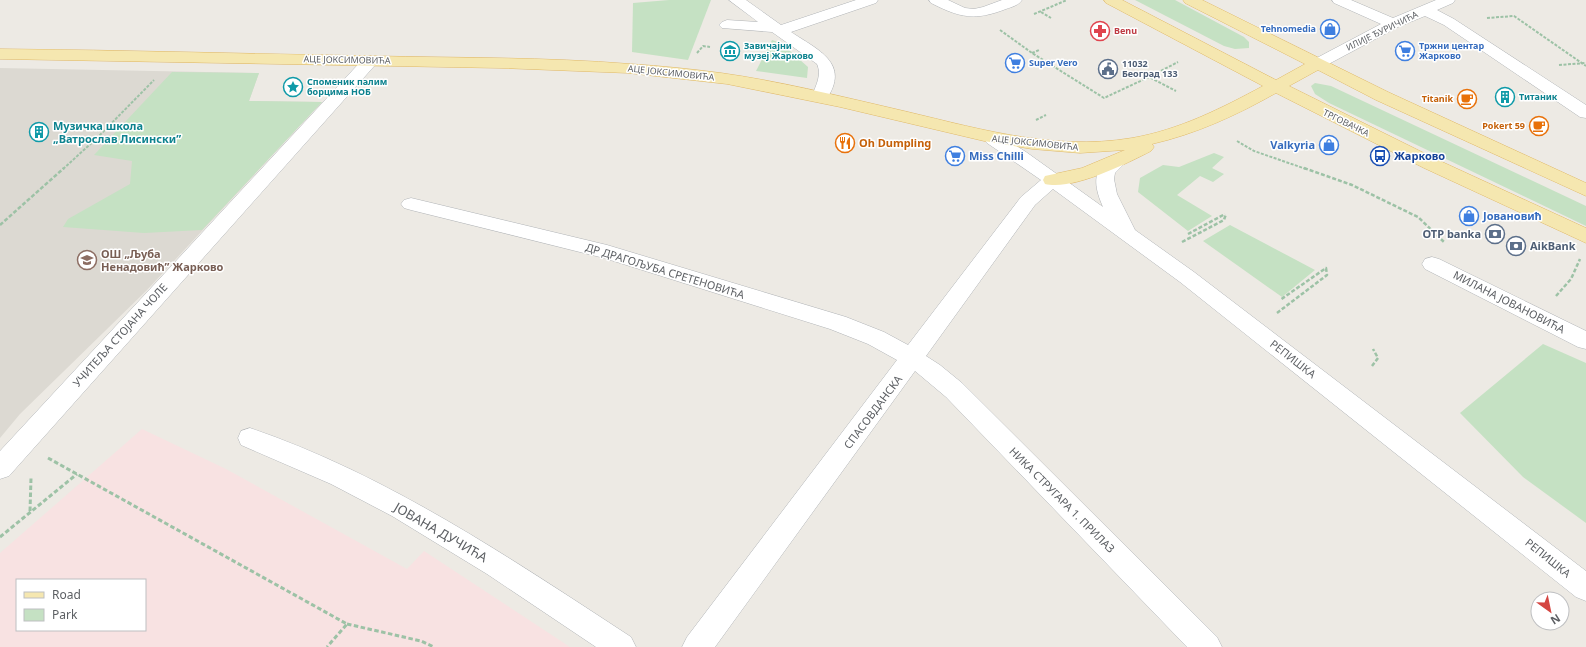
<svg xmlns="http://www.w3.org/2000/svg" width="1586" height="647" viewBox="0 0 1586 647" font-family="'Noto Sans',sans-serif">
<style>
.education{fill:#dcd9d2}
.medical{fill:#f8e2e2;fill-rule:evenodd}
.green{fill:#c5e1c3}
.lines{fill:none;stroke-linecap:round;stroke-linejoin:round}
.minor-casing{stroke:#b1b4b7;stroke-width:1}
.major-casing{stroke:#e0b969;stroke-width:1}
.path-far2{stroke:#9dc2a6;stroke-width:2;stroke-dasharray:3 1.5;stroke-linecap:butt}
.path-far1{stroke:#9dc2a6;stroke-width:2.5;stroke-dasharray:4 2;stroke-linecap:butt}
.path{stroke:#9dc2a6;stroke-width:3;stroke-dasharray:4.5 2.5;stroke-linecap:butt}
.minor{fill:#fff;fill-rule:evenodd}
.major{fill:#f5e7b0;fill-rule:evenodd}
.labels{text-anchor:middle;stroke-width:3;stroke-linejoin:round;paint-order:stroke}
.far-shop-label{font-size:9px;font-weight:bold;fill:#366cbe;stroke:#fff;text-anchor:start}
.far-health-label{font-size:9px;font-weight:bold;fill:#be3a42;stroke:#fff;text-anchor:start}
.far-street-label{font-size:9px;fill:#5c5f63;stroke:#fff}
.far-culture-label{font-size:9px;font-weight:bold;fill:#0d838f;stroke:#fff;text-anchor:start}
.far-service-label{font-size:9px;font-weight:bold;fill:#4e5e75;stroke:#fff;text-anchor:start}
.far-food-label{font-size:9px;font-weight:bold;fill:#c56008;stroke:#fff;text-anchor:end}
.culture-label{font-size:11px;font-weight:bold;fill:#0d838f;stroke:#fff;text-anchor:start}
.food-label{font-size:11px;font-weight:bold;fill:#c56008;stroke:#fff;text-anchor:start}
.shop-label{font-size:11px;font-weight:bold;fill:#366cbe;stroke:#fff;text-anchor:start}
.transit-label{font-size:11px;font-weight:bold;fill:#164399;stroke:#fff;text-anchor:start}
.service-label{font-size:11px;font-weight:bold;fill:#4e5e75;stroke:#fff;text-anchor:end}
.education-label{font-size:11px;font-weight:bold;fill:#785e54;stroke:#fff;text-anchor:start}
.street-label{font-size:11px;fill:#5c5f63;stroke:#fff}
.near-street-label{font-size:13px;fill:#5c5f63;stroke:#fff}
</style>
<rect width="100%" height="100%" fill="#edeae4"/>
<!-- education -->
<polygon class="education" points="0,68 259,73 249,101 322,102 147,290 20,414 0,438"/>
<!-- medical -->
<path class="medical" d="M142 429 226 469 407 569 424 551 570 647H0V553ZM17 580H145V630H17Z"/>
<!-- green -->
<g class="green">
<polygon points="669,0 711,0 688,60 632,52 633,3"/>
<polygon points="1135,0 1175,0 1244,37 1249,42 1249,48 1235,49 1224,46"/>
<polygon points="772,40 781,43 808,67 807,78 756,71"/>
<polygon points="172,72 259,73 249,101 322,102 202,230 144,233 63,227 68,219 130,184 132,161 94,155"/>
<polygon points="1315,83 1331,86 1586,206 1586,226 1329,103 1315,94 1311,86"/>
<polygon points="1214,153 1224,157 1212,168 1224,174 1213,182 1200,176 1177,195 1212,216 1188,231 1138,192 1140,178 1163,165 1179,167"/>
<polygon points="1230,225 1315,270 1282,297 1203,241"/>
<polygon points="1543,344 1586,363 1586,523 1523,477 1460,413"/>
</g>
<g class="lines">
<!-- minor casing -->
<g class="minor-casing">
<g id="minor">
<path d="M729 0H746L781 25 856 0H878L876 3 791 32C818 50 851 63 826 100L820 101 814 100 812 96C816 85 822 75 817 64L772 32 722 28 719 25 722 22 727 20 758 22Z"/>
<path d="M929 0H948L965 8 974 9 983 7 1002 0H1022C1019 5 1012 7 1006 9 975 21 960 18 931 3Z"/>
<polygon points="1332,0 1351,0 1393,18 1436,0 1455,0 1453,3 1437,10 1454,19 1586,105 1586,118 1580,117 1444,25 1425,16 1398,27 1323,67 1317,69 1311,67 1309,64 1311,61 1381,24 1334,3"/>
<polygon points="370,56 376,58 378,61 376,64 9,476 0,479 0,451 364,58"/>
<path d="M993 134 999 135 1026 152 1103 207C1096 191 1091 174 1106 161 1112 157 1116 156 1123 158L1126 162 1115 173 1114 179 1117 194 1135 230 1194 272 1586 571V601L1576 597 1180 282 1053 189 1035 205 926 356 940 365 962 383 1217 637 1222 647H1187L946 397 915 371 715 647H682L687 637 897 360 868 344 830 329 604 258 411 210 404 208 401 204 404 200 411 198 607 245 846 317 884 332 908 345 1021 197 1041 180 987 143 984 139 987 135Z"/>
<polygon points="1432,257 1439,259 1586,331 1586,349 1578,347 1425,269 1422,264 1425,259"/>
<path d="M250 428C388 475 510 558 631 637L636 647H596L487 574 392 516 331 484 241 445 238 438 241 431Z"/>
</g>
</g>
<!-- major casing -->
<g class="major-casing">
<path id="major" d="M1104 0H1122L1276 80 1305 64 1185 3 1183 0H1202L1388 92 1586 183V196L1376 100 1318 70 1289 86 1438 160 1586 228V243L1424 168 1276 93C1237 115 1196 134 1152 144L1154 147 1151 151C1128 163 1072 191 1045 184L1043 180 1045 176 1082 168 1125 150 1080 153 1032 149 984 141 840 107 727 84 628 73 500 68 0 59V49C125 50 249 54 374 56 459 58 545 57 631 64 661 66 691 69 721 73 778 81 835 95 891 108 970 126 1050 152 1132 138 1179 130 1222 108 1263 86L1106 3Z"/>
</g>
<!-- path-far2 -->
<g class="path-far2">
<polyline points="1041,12 1051,18"/>
<polyline points="1034,14 1067,0"/>
<polyline points="1487,18 1514,16 1586,66"/>
<polyline points="1000,30 1032,53 1104,98 1149,77 1176,91"/>
<polyline points="697,53 703,46 710,47"/>
<polyline points="1032,53 1039,50"/>
<polyline points="1559,65 1586,63"/>
<polyline points="1145,75 1149,77 1178,62"/>
<polyline points="1036,120 1046,115"/>
<polyline points="1237,141 1254,151 1306,169"/>
<polyline points="63,169 97,138 154,80"/>
</g>
<!-- path-far1 -->
<g class="path-far1">
<polyline points="1304,168 1352,185 1418,217 1444,242"/>
<polyline points="0,225 64,168"/>
<polyline points="1188,234 1225,214"/>
<polyline points="1182,242 1224,220 1226,214"/>
<polyline points="1556,296 1571,279 1580,259"/>
<polyline points="1277,313 1327,275 1326,268 1280,300"/>
<polyline points="1372,366 1378,358 1373,349"/>
</g>
<!-- path -->
<g class="path">
<polyline points="48,458 347,624 327,647"/>
<polyline points="30,511 31,478"/>
<polyline points="0,537 77,474"/>
<polyline points="347,624 421,641 434,647"/>
</g>
<!-- minor -->
<use href="#minor" class="minor"/>
<!-- major -->
<use href="#major" class="major"/>
</g>
<!-- icons -->
<defs>
<g id="shop-ring" transform="scale(1)"><circle r="9.5" fill="#fff" stroke="#3f7fe0" stroke-width="1.5"/><path d="M-5-2.5h2.3a2.7 3.5 0 0 1 5.4 0H5L5.5 6h-11ZM-1.5-2.5h3a1.5 2.3 0 0 0-3 0Z" fill="#3f7fe0"/></g>
<g id="pharmacy-ring" transform="scale(1)"><circle r="9.5" fill="#fff" stroke="#e0444e" stroke-width="1.5"/><path d="M-2-6h4v4h4v4h-4v4h-4v-4h-4v-4h4Z" fill="#e0444e"/></g>
<g id="museum-ring" transform="scale(1)"><circle r="9.5" fill="#fff" stroke="#0f9aa8" stroke-width="1.5"/><path d="M0-6L6-3V-2H-6V-3ZM-5-1h2V3h-2ZM-1-1h2V3h-2ZM3-1h2V3H3ZM-6 4H6V6H-6Z" fill="#0f9aa8"/></g>
<g id="supermarket-ring" transform="scale(1)"><circle r="9.5" fill="#fff" stroke="#3f7fe0" stroke-width="1.5"/><path d="M-6-5.5h2.5l.6 2H6L4.5 2H-2.5L-4.4-4H-6ZM-1.5 3.2a1.3 1.3 0 1 0 .1 0ZM3 3.2a1.3 1.3 0 1 0 .1 0Z" fill="#3f7fe0"/></g>
<g id="civic-ring" transform="scale(1)"><circle r="9.5" fill="#fff" stroke="#5c6f8a" stroke-width="1.5"/><path d="M-.6-6.5H3V-4.5H.6V-3L4-1V1h2V6H-6V1h2V-1L-.6-3ZM-1.2 2.5V6h2.4V2.5Z" fill="#5c6f8a"/></g>
<g id="sight-ring" transform="scale(1)"><circle r="9.5" fill="#fff" stroke="#0f9aa8" stroke-width="1.5"/><path d="M0-6L1.8-2.2L6-1.7L2.9 1.2L3.7 5.4L0 3.3L-3.7 5.4L-2.9 1.2L-6-1.7L-1.8-2.2Z" fill="#0f9aa8"/></g>
<g id="building-ring" transform="scale(1)"><circle r="9.5" fill="#fff" stroke="#0f9aa8" stroke-width="1.5"/><path d="M-4-6H4V6H1V3H-1V6H-4ZM-2.5-4.3h1.7v1.8h-1.7ZM.8-4.3h1.7v1.8H.8ZM-2.5-1h1.7V.8h-1.7ZM.8-1h1.7V.8H.8Z" fill="#0f9aa8"/></g>
<g id="cafe-ring" transform="scale(1)"><circle r="9.5" fill="#fff" stroke="#e8710a" stroke-width="1.5"/><path d="M-5.5-4.5H6V0H3Q3 3.5 0 3.5H-2.5Q-5.5 3.5-5.5 0ZM3-3.2v2h1.7v-2ZM-6 4.5H4V6H-6Z" fill="#e8710a"/></g>
<g id="restaurant-ring" transform="scale(1)"><circle r="9.5" fill="#fff" stroke="#e8710a" stroke-width="1.5"/><path d="M-5-6h1v4h1v-4h1v4h1v-4h1v5L-1.5 .5V6h-2V.5L-5-1ZM5-6V6H3V1.5H1.5Q1.5-4 5-6Z" fill="#e8710a"/></g>
<g id="bus-ring" transform="scale(1)"><circle r="9.5" fill="#fff" stroke="#1a4fb4" stroke-width="1.5"/><path d="M-5-6H5V4H4V6H2V4H-2V6H-4V4H-5ZM-3.5-4V0h7V-4ZM-3.5 1.2v1.5H-2V1.2ZM2 1.2v1.5H3.5V1.2Z" fill="#1a4fb4"/></g>
<g id="bank-ring" transform="scale(1)"><circle r="9.5" fill="#fff" stroke="#5c6f8a" stroke-width="1.5"/><path d="M-6-4H6V4H-6ZM0-2.3a2.3 2.3 0 1 0 0 4.6a2.3 2.3 0 1 0 0-4.6Z" fill="#5c6f8a"/></g>
<g id="school-ring" transform="scale(1)"><circle r="9.5" fill="#fff" stroke="#8d6e63" stroke-width="1.5"/><path d="M0-5L7-2L0 1L-7-2ZM-4 1L0 2.5L4 1V4Q0 6-4 4Z" fill="#8d6e63"/></g>
</defs>
<g fill-rule="evenodd">
<use href="#shop-ring" x="1330" y="29"/>
<use href="#pharmacy-ring" x="1100" y="31"/>
<use href="#museum-ring" x="730" y="51"/>
<use href="#supermarket-ring" x="1405" y="51"/>
<use href="#supermarket-ring" x="1015" y="63"/>
<use href="#civic-ring" x="1108" y="69"/>
<use href="#sight-ring" x="293" y="87"/>
<use href="#building-ring" x="1505" y="97"/>
<use href="#cafe-ring" x="1467" y="99"/>
<use href="#cafe-ring" x="1539" y="126"/>
<use href="#building-ring" x="39" y="132"/>
<use href="#restaurant-ring" x="845" y="143"/>
<use href="#shop-ring" x="1329" y="145"/>
<use href="#supermarket-ring" x="955" y="156"/>
<use href="#bus-ring" x="1380" y="156"/>
<use href="#shop-ring" x="1469" y="216"/>
<use href="#bank-ring" x="1495" y="234"/>
<use href="#bank-ring" x="1516" y="246"/>
<use href="#school-ring" x="87" y="260"/>
</g>
<g class="labels">
<!-- far-shop labels -->
<g class="far-shop-label">
<text x="1316" y="32" text-anchor="end">Tehnomedia</text>
<text x="1419" y="49">Тржни центар<tspan x="1419" dy="10">Жарково</tspan></text>
<text x="1029" y="66">Super Vero</text>
</g>
<!-- far-health labels -->
<g class="far-health-label">
<text x="1114" y="34">Benu</text>
</g>
<!-- far-street labels -->
<g class="far-street-label">
<text transform="translate(1382 31) rotate(-26)" y="3">ИЛИЈЕ ЂУРИЧИЋА</text>
<text transform="translate(347 60) rotate(1)" y="3">АЦЕ ЈОКСИМОВИЋА</text>
<text transform="translate(671 73) rotate(6)" y="3">АЦЕ ЈОКСИМОВИЋА</text>
<text transform="translate(1346 123) rotate(26)" y="3">ТРГОВАЧКА</text>
<text transform="translate(1035 143) rotate(6)" y="3">АЦЕ ЈОКСИМОВИЋА</text>
</g>
<!-- far-culture labels -->
<g class="far-culture-label">
<text x="744" y="49">Завичајни<tspan x="744" dy="10">музеј Жарково</tspan></text>
<text x="307" y="85">Споменик палим<tspan x="307" dy="10">борцима НОБ</tspan></text>
<text x="1519" y="100">Титаник</text>
</g>
<!-- far-service labels -->
<g class="far-service-label">
<text x="1122" y="67">11032<tspan x="1122" dy="10">Београд 133</tspan></text>
</g>
<!-- far-food labels -->
<g class="far-food-label">
<text x="1453" y="102">Titanik</text>
<text x="1525" y="129">Pokert 59</text>
</g>
<!-- culture labels -->
<g class="culture-label">
<text x="53" y="130">Музичка школа<tspan x="53" dy="13">„Ватрослав Лисински”</tspan></text>
</g>
<!-- food labels -->
<g class="food-label">
<text x="859" y="147">Oh Dumpling</text>
</g>
<!-- shop labels -->
<g class="shop-label">
<text x="1315" y="149" text-anchor="end">Valkyria</text>
<text x="969" y="160">Miss Chilli</text>
<text x="1483" y="220">Јовановић</text>
</g>
<!-- transit labels -->
<g class="transit-label">
<text x="1394" y="160">Жарково</text>
</g>
<!-- service labels -->
<g class="service-label">
<text x="1481" y="238">OTP banka</text>
<text x="1530" y="250" text-anchor="start">AikBank</text>
</g>
<!-- education labels -->
<g class="education-label">
<text x="101" y="258">ОШ „Љуба<tspan x="101" dy="13">Ненадовић” Жарково</tspan></text>
</g>
<!-- street labels -->
<g class="street-label">
<text transform="translate(665 271) rotate(17)" y="4">ДР ДРАГОЉУБА СРЕТЕНОВИЋА</text>
<text transform="translate(1509 302) rotate(27)" y="4">МИЛАНА ЈОВАНОВИЋА</text>
<text transform="translate(120 335) rotate(-48)" y="4">УЧИТЕЉА СТОЈАНА ЧОЛЕ</text>
<text transform="translate(1293 359) rotate(38)" y="4">РЕПИШКА</text>
<text transform="translate(873 412) rotate(-53)" y="4">СПАСОВДАНСКА</text>
<text transform="translate(1062 500) rotate(45)" y="4">НИКА СТРУГАРА 1. ПРИЛАЗ</text>
<text transform="translate(1548 558) rotate(39)" y="4">РЕПИШКА</text>
</g>
<!-- near-street labels -->
<g class="near-street-label">
<text transform="translate(441 532) rotate(30)" y="5">ЈОВАНА ДУЧИЋА</text>
</g>
</g>
<!-- legend -->
<rect x="16" y="579" width="130" height="52" fill="#ffffff" stroke="#bebfc1"/>
<rect x="24" y="592" width="20" height="6" fill="#f5e7b0" stroke="#bebfc1"/>
<text x="52" y="599" font-size="12" fill="#5c5f63">Road</text>
<rect x="24" y="609" width="20" height="12" fill="#c5e1c3" stroke="#bebfc1"/>
<text x="52" y="619" font-size="12" fill="#5c5f63">Park</text>
<!-- north arrow -->
<g transform="translate(1550 611) rotate(147)"><circle r="19" fill="#ffffff" stroke="#bebfc1"/>
<path d="M0-3L7 15L0 10L-7 15Z" fill="#d44642"/>
<text y="-6" font-size="11" font-weight="bold" text-anchor="middle" fill="#5c5f63">N</text>
</g>
</svg>
